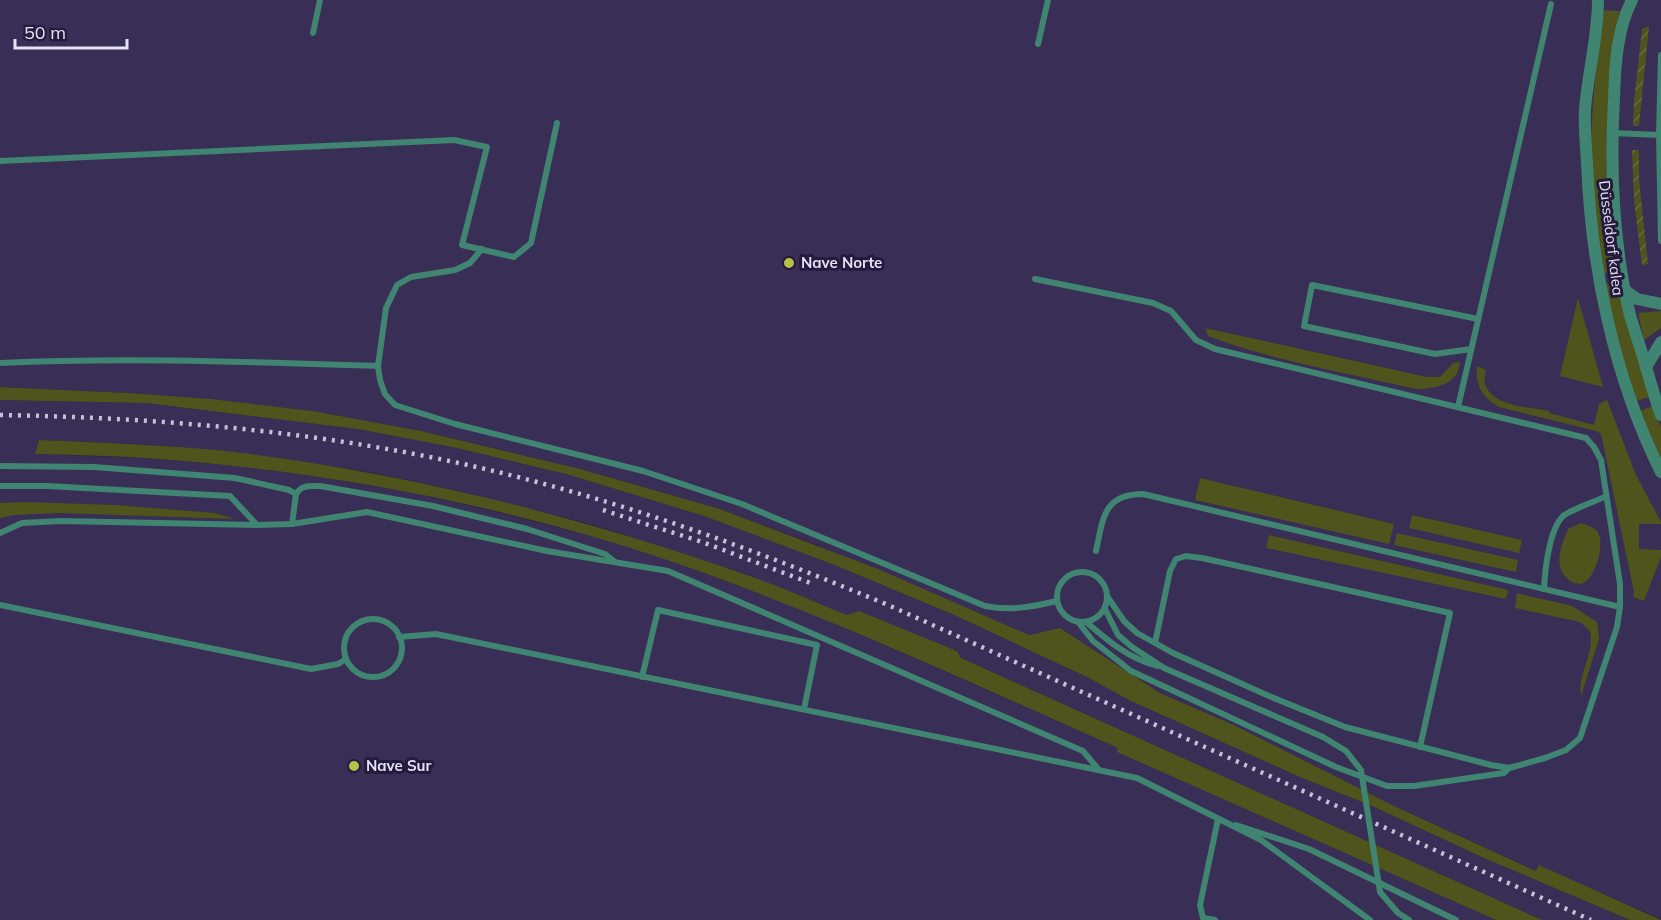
<svg xmlns="http://www.w3.org/2000/svg" width="1661" height="920" viewBox="0 0 1661 920" font-family="Mulish,sans-serif">
<style>
.built{fill:#392e55}
.grass{fill:#4e541b}
.garden{fill:url(#garden-furrows)}
.lines{fill:none;stroke-linecap:round;stroke-linejoin:round}
.lane{stroke:#408472;stroke-width:6}
.street{stroke:#408472;stroke-width:12}
.rail{stroke:#c7c2da;stroke-width:4.5;stroke-dasharray:3 6;stroke-linecap:butt}
.lane-bridge{stroke:#408472;stroke-width:6}
.poi-dot{fill:#b6c148;stroke:#241b3c;stroke-width:2}
.labels{text-anchor:middle;stroke-width:6;stroke-linejoin:round;paint-order:stroke}
.street-label{font-size:15px;fill:#e5e1f7;stroke:#241b3c}
.poi-label{font-size:15px;font-weight:bold;fill:#e5e1f7;stroke:#241b3c;text-anchor:start}
</style>
<defs>
<pattern id="garden-furrows" width="10" height="10" patternUnits="userSpaceOnUse" patternTransform="scale(1.5)"><rect width="10" height="10" fill="#4e541b"/><path d="M-1 1l2-2M0 10L10 0M9 11l2-2" fill="none" stroke="#676c3d"/></pattern>
</defs>
<rect width="100%" height="100%" fill="#2e2547"/>
<!-- built -->
<g class="built">
<polygon points="0,0 1661,0 1661,919 1539,866 1537,871 1392,805 1236,726 1160,693 1060,628 1029,635 818,545 720,509 580,469 421,431 313,411 128,393 0,387"/>
<polygon points="0,400 146,403 358,429 457,448 566,474 704,516 837,566 954,615 1087,677 1129,700 1302,778 1372,806 1484,858 1630,920 1542,920 961,658 957,650 847,615 752,576 591,524 436,486 364,471 242,453 140,444 39,440 35,454 159,459 226,465 314,476 409,492 508,515 591,536 665,559 798,608 916,659 1119,748 1118,752 1496,920 0,920"/>
</g>
<!-- grass -->
<g class="grass">
<path d="M1604 10 1620 11C1602 99 1605 182 1616 271L1602 274C1597 235 1591 195 1591 156 1591 107 1597 58 1604 10Z"/>
<polygon points="1617,281 1650,397 1636,401 1625,369 1603,284"/>
<polygon points="1578,298 1603,387 1560,376"/>
<polygon points="1661,311 1661,328 1644,340 1638,313"/>
<path d="M1205 328 1427 377H1440L1453 363 1460 362C1459 385 1434 389 1416 389 1347 373 1274 361 1208 336Z"/>
<path d="M1477 366 1486 370C1485 374 1484 380 1485 384 1493 407 1530 407 1549 411V413L1594 425 1599 404 1607 400 1636 475 1661 522V524H1639V549L1661 550V557L1644 601 1633 597 1634 592 1601 434 1596 431 1499 407C1482 397 1475 386 1477 366Z"/>
<polygon points="0,387 128,393 210,399 313,411 421,431 580,469 720,509 878,569 1029,635 1060,628 1160,693 1236,726 1392,805 1536,871 1539,865 1661,920 1630,920 1484,858 1372,806 1302,778 1129,700 1087,677 954,615 837,566 704,516 566,474 457,448 358,429 146,403 0,400"/>
<polygon points="1652,406 1661,427 1661,462 1640,411"/>
<path d="M39 440C107 443 176 445 243 453 416 475 585 518 750 576 783 587 814 602 847 615L859 611 957 651 961 658 1542 920H1496L1117 752 1118 748C969 682 821 613 667 560 504 505 331 472 160 459 118 456 77 455 35 454Z"/>
<polygon points="1200,478 1394,524 1389,544 1195,500"/>
<polygon points="27,502 115,505 215,513 235,519 59,513 14,515 0,518 0,503"/>
<polygon points="1412,515 1522,540 1519,553 1409,528"/>
<path d="M1581 523C1587 525 1594 527 1598 532 1605 544 1596 578 1583 583 1579 585 1573 583 1570 581 1552 567 1561 546 1568 529Z"/>
<polygon points="1397,533 1518,560 1516,572 1394,545"/>
<polygon points="1269,535 1508,590 1506,599 1266,548"/>
<path d="M1517 593 1572 606 1597 622 1599 639 1581 696C1577 674 1595 654 1590 631L1580 622 1515 608Z"/>
</g>
<!-- garden -->
<g class="garden">
<polygon points="1649,26 1639,126 1633,126 1634,101 1642,29"/>
<polygon points="1632,150 1639,150 1639,179 1648,264 1642,265 1634,201"/>
</g>
<g class="lines">
<!-- lane -->
<g class="lane">
<polyline points="313,33 320,0"/>
<polyline points="1038,44 1048,0"/>
<polyline points="1661,55 1659,135 1661,241"/>
<polyline points="1612,133 1659,135"/>
<polyline points="0,161 454,140 487,147 462,245 514,257 531,243 557,123"/>
<path d="M482 249 470 263 455 270 411 277 397 285 386 308 378 366 380 380 385 394 395 405 455 424 643 471 742 504 985 606C1011 611 1031 607 1057 601"/>
<polyline points="1035,279 1153,303 1171,311 1196,340 1215,349 1586,438 1594,447 1601,460 1620,584 1620,607 1617,627 1580,738 1566,750 1545,758 1509,768 1491,765 1345,727 1269,696 1173,653 1137,633 1124,621 1107,596"/>
<polyline points="1471,349 1435,354 1304,326 1312,285 1478,319"/>
<path d="M0 363C126 357 252 362 378 366"/>
<polyline points="1458,407 1551,4"/>
<polyline points="0,466 94,467 235,478 289,490 296,494 292,524"/>
<polyline points="0,486 47,486 230,496 257,525"/>
<path d="M296 494C302 485 309 486 320 486L433 506 527 529 605 554 614 561"/>
<polyline points="0,533 22,523 61,521 257,525 292,524 367,512 547,551 668,571 1083,751 1099,770"/>
<path d="M1096 551C1103 519 1103 494 1143 494L1620 607"/>
<circle cx="1082" cy="597" r="25"/>
<path d="M1544 589C1545 570 1549 530 1563 516 1570 510 1597 501 1606 496"/>
<polyline points="0,605 311,669 338,664 346,659"/>
<polyline points="1105,609 1118,635 1132,647 1164,668 1323,737"/>
<circle cx="373" cy="648" r="29"/>
<polyline points="1078,622 1093,641 1131,671 1336,767 1387,786 1414,786 1504,773 1509,768"/>
<path d="M1086 622C1107 640 1130 660 1158 666"/>
<polyline points="399,637 436,634 1137,778 1261,840 1370,920"/>
<polyline points="1155,643 1170,571 1176,559 1186,556 1202,558 1450,613 1420,747"/>
<polyline points="642,677 658,610 817,645 804,709"/>
<polyline points="1236,825 1309,849 1456,920"/>
<polyline points="1215,920 1203,918 1200,905 1218,819"/>
</g>
<!-- street -->
<g class="street">
<path d="M1598 0C1598 36 1588 73 1585 109 1584 127 1586 145 1587 163 1591 267 1614 378 1661 472"/>
<path d="M1632 0C1617 29 1615 65 1614 98 1610 170 1613 244 1630 315 1635 332 1641 349 1646 367 1651 383 1655 399 1661 415"/>
<polyline points="1626,291 1637,299 1661,304"/>
<polyline points="1646,367 1661,342"/>
</g>
<!-- rail -->
<g class="rail">
<path d="M0 415C180 418 362 435 537 482 657 514 773 557 888 605L1591 920"/>
<polyline points="603,510 705,543 813,584"/>
</g>
<!-- lane-bridge -->
<polyline class="lane-bridge" points="1323,737 1346,751 1361,770 1380,892 1398,913 1409,920"/>
</g>
<!-- markers -->
<g class="poi-dot">
<circle cx="789" cy="263" r="6"/>
<circle cx="354" cy="766" r="6"/>
</g>
<g class="labels">
<!-- street labels -->
<g class="street-label">
<text transform="translate(1611 238) rotate(83)" y="5">Düsseldorf kalea</text>
</g>
<!-- poi labels -->
<g class="poi-label">
<text x="801" y="268">Nave Norte</text>
<text x="366" y="771">Nave Sur</text>
</g>
</g>
<!-- scale -->
<path d="M15 39v9h112v-9" fill="none" stroke="#e5e1f7" stroke-width="3"/>
<text x="24" y="39" font-size="18" fill="#e5e1f7" stroke="#241b3c" stroke-width="4.5" paint-order="stroke">50 m</text>
</svg>
